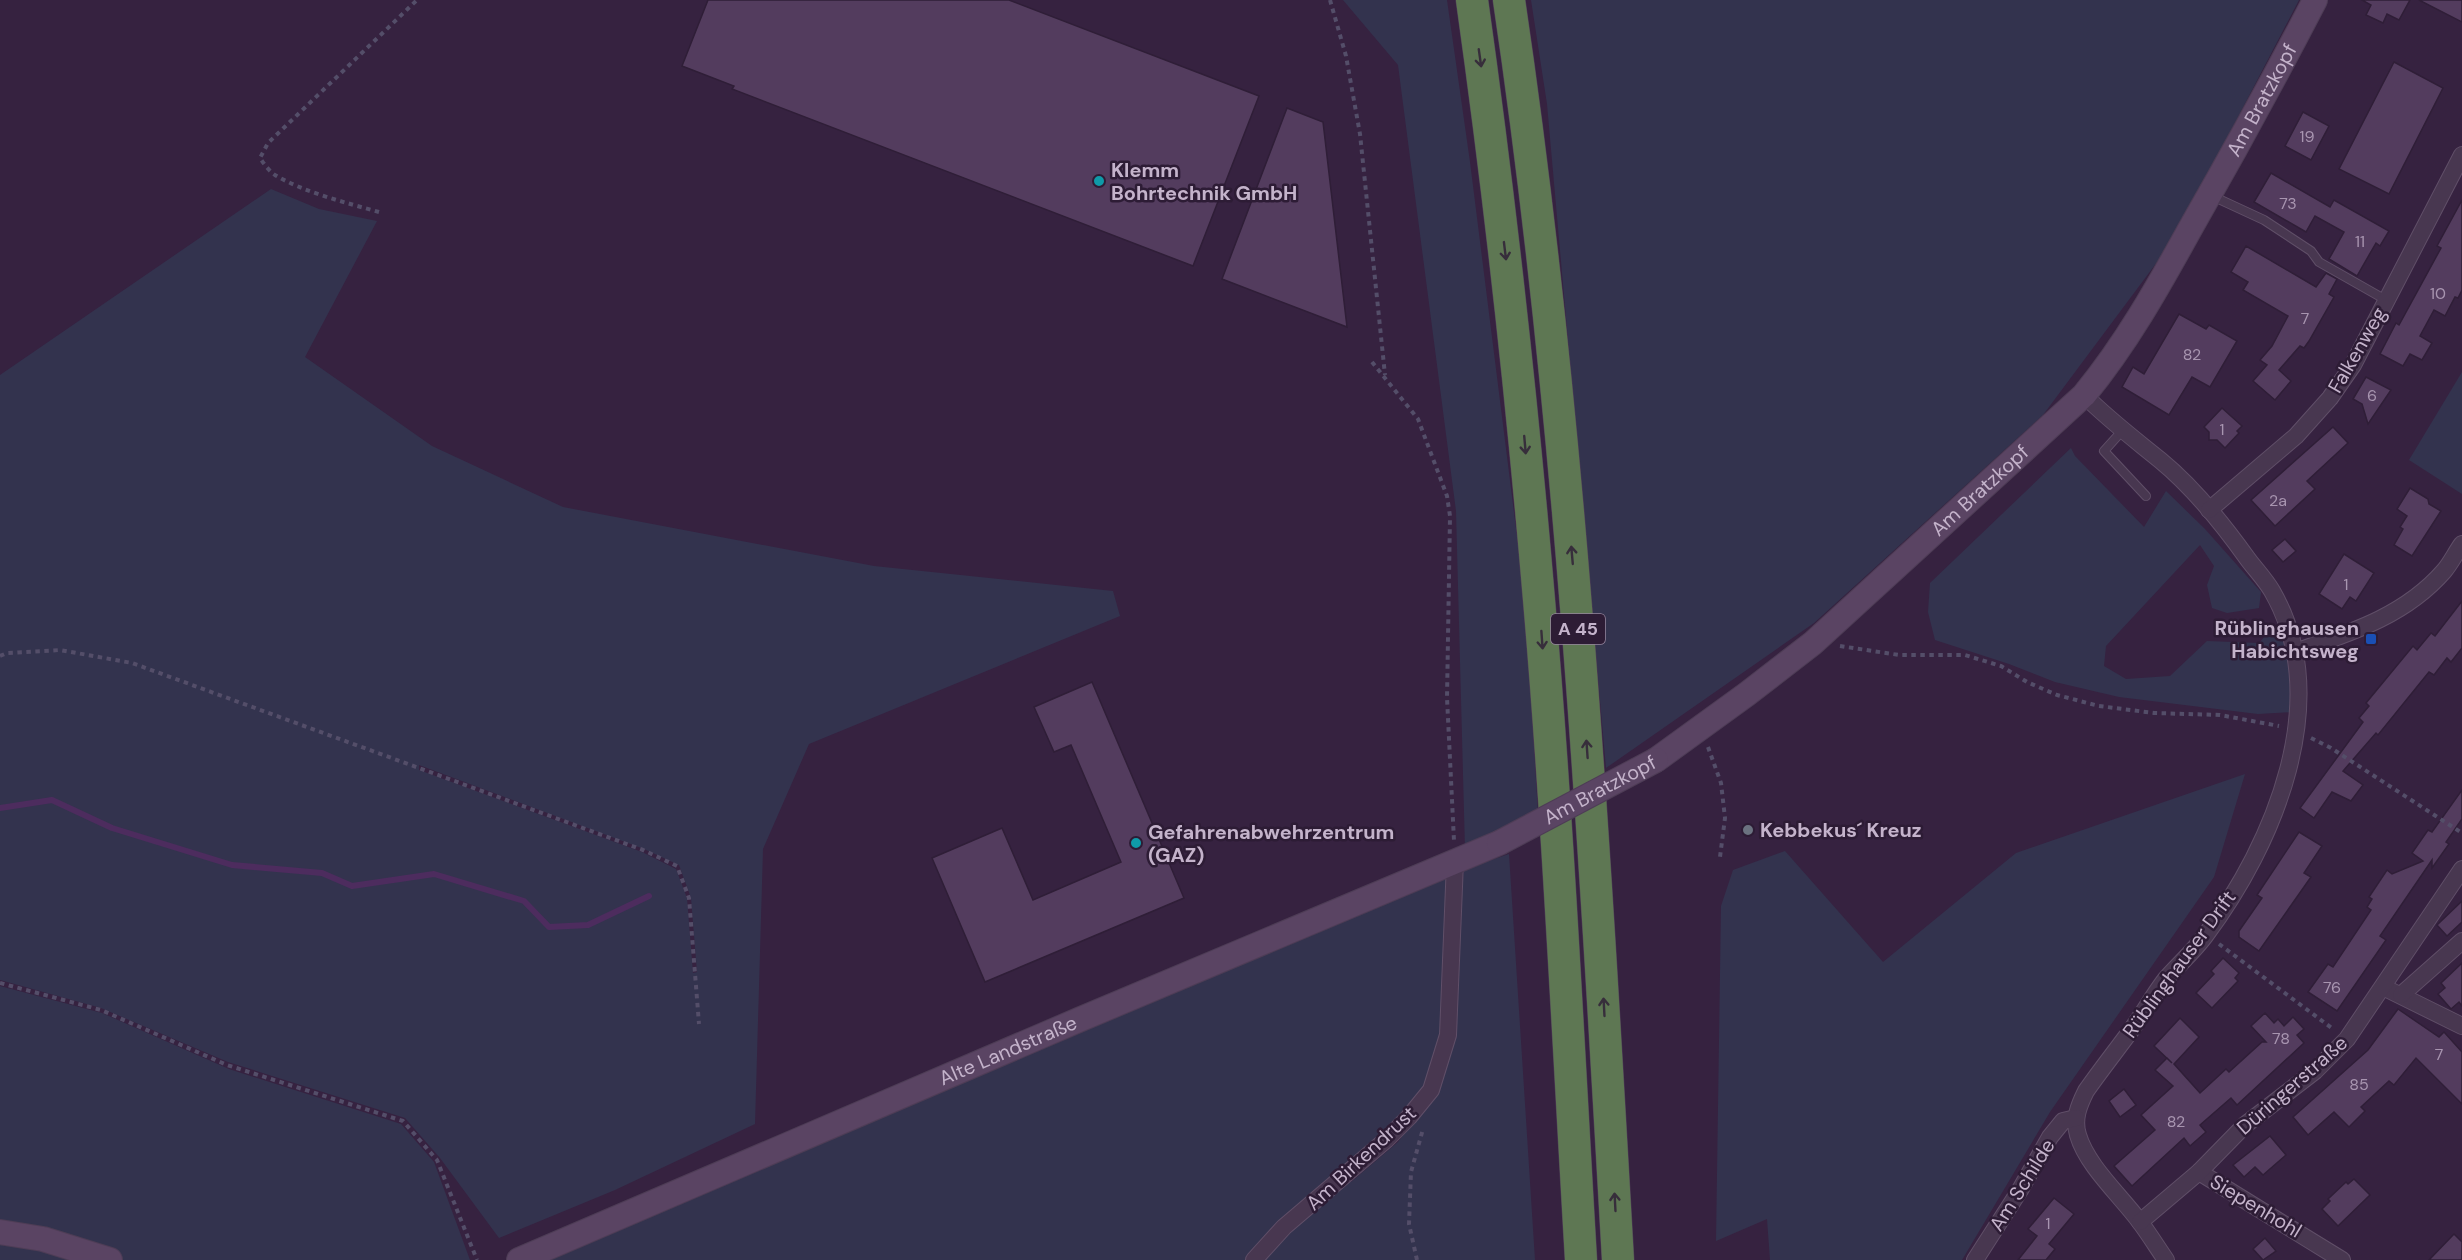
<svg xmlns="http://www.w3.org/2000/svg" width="2462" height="1260" viewBox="0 0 2462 1260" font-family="'DM Sans',sans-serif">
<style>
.green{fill:#33334e;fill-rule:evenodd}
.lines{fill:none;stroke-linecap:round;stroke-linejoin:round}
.stream{stroke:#4d2c5e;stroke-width:6}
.building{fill:#533c5e;stroke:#2f1e37;stroke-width:1.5}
.lane-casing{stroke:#604f68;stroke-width:10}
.street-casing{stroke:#604f68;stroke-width:18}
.secondary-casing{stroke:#4e3d56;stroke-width:26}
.highway-casing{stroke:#503f58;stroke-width:33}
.path{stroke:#544e69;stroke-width:4;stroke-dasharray:4.5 4.5;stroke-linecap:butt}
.lane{stroke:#483750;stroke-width:8}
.street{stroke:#483750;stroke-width:16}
.secondary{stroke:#5a4463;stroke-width:24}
.highway{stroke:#5e7753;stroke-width:32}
.secondary-bridge-casing{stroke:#4e3d56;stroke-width:26;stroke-linecap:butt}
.secondary-bridge{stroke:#5a4463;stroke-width:24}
.oneway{stroke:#372e3b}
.culture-dot{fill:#0f9aa8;stroke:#2d1c35;stroke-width:2}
.transit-dot{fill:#1a4fb4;stroke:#2d1c35;stroke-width:2}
.worship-dot{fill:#6b7280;stroke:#2d1c35;stroke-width:2}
.labels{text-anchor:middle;stroke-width:5;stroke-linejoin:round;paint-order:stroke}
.number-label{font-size:16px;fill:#a895b0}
.shield{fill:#2d1c35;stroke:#97869e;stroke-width:1.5}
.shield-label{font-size:18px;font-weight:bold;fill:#c4b3cb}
.street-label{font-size:20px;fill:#c4b3cb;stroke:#2d1c35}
.poi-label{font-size:20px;font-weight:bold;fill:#c4b3cb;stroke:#2d1c35;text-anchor:start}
</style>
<rect width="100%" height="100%" fill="#362240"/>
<!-- green -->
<g class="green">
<polygon points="1343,0 1447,0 1470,162 1526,608 1538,814 1465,849 1456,511 1398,65"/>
<polygon points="1531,0 2299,0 2175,238 2043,415 1814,623 1606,768 1547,104"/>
<path d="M271 189 319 209 377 221 305 357 432 446 563 507 874 566 1113 591 1120 616 809 744 763 849 755 1124 615 1190 499 1238 440 1158 405 1118 228 1062 101 1008 0 980V375ZM419 765 644 849 679 865 691 898 697 972 693 973 687 898 676 869 642 852 419 770Z"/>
<polygon points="2462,372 2462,494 2409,460"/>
<polygon points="2071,448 2075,456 2144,527 2166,491 2205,529 2261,592 2259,608 2227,613 2212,608 2207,585 2214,566 2200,545 2106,646 2104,666 2126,679 2170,676 2207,641 2259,643 2272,628 2288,648 2294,712 2258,714 2119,697 2055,682 2009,664 1935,640 1928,612 1930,583"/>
<polygon points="2245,774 2214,877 2050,1112 1962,1260 1770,1260 1767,1219 1716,1241 1721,906 1733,870 1785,851 1883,962 2016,853"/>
<polygon points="1509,854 1535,1260 546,1260 1052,1040 1157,999 1449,874 1443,1035 1426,1088 1346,1177 1351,1182 1398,1142 1433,1093 1453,1035 1455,964 1464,869"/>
<polygon points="0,986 102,1013 229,1069 401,1124 434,1162 470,1260 0,1260"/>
</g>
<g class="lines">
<!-- stream -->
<polyline class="stream" points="0,808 52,800 112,828 232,865 322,873 352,886 434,874 524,901 549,927 588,925 649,896"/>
</g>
<!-- building -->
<g class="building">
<polygon points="708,0 1009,0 1259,96 1193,266 732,89 734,86 682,66"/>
<polygon points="2362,0 2410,0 2399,20 2387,14 2383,23 2366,15 2371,5"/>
<polygon points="2419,0 2462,0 2462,22"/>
<polygon points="2394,62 2443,88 2389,194 2339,169"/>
<polygon points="1287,108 1323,122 1347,327 1222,279"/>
<polygon points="2303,112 2329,126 2311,160 2285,146"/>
<polygon points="2271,173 2330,207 2334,200 2389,231 2380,246 2376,243 2357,276 2329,259 2344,232 2315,216 2306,232 2254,202"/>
<polygon points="2462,200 2462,290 2458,298 2455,297 2445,316 2434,310 2420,336 2432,343 2422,360 2410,354 2403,366 2380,354 2396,323 2399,325 2441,248 2437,246"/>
<polygon points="2246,246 2316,287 2326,273 2337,279 2329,294 2334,297 2309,341 2304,348 2300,346 2279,370 2291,381 2275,400 2253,381 2267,365 2260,360 2272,346 2288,316 2243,290 2248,282 2231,272"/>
<polygon points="2179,314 2206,329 2209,325 2237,341 2210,387 2192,377 2169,415 2122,387 2133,367 2144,374"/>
<polygon points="2366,377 2391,390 2368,424 2362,404 2353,399"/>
<polygon points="2222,408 2242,426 2237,431 2239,433 2225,448 2217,440 2209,440 2209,432 2204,427"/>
<polygon points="2333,427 2348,443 2307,481 2315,489 2275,526 2251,500"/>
<polygon points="2410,488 2428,499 2429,504 2441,511 2412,556 2394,545 2403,529 2400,527 2407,516 2397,509"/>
<polygon points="2285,539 2296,551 2283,562 2272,550"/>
<polygon points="2344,554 2374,573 2356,601 2350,597 2342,609 2319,594"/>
<polygon points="2462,601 2462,648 2451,662 2447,658 2434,675 2429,672 2378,735 2376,733 2343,771 2363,785 2351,801 2332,792 2314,818 2300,808 2363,722 2359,718 2369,706 2366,703 2413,646 2417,650 2431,633 2435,636"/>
<polygon points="1092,682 1184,898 985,982 932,858 1002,828 1033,900 1121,862 1071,745 1054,752 1034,707"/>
<polygon points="2462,790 2462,819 2446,842 2449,844 2432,868 2432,860 2380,936 2386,940 2337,1011 2308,992 2328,964 2333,967 2371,910 2367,907 2372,899 2369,897 2387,870 2392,874 2423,861 2412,853 2428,830 2432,832"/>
<polygon points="2299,832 2322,846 2304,873 2311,877 2259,951 2239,937 2239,931 2262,898 2257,895"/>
<polygon points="2462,901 2462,922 2447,936 2437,925"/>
<polygon points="2223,958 2239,973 2235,978 2238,981 2212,1008 2196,993 2214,974 2211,971"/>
<polygon points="2462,963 2462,1006 2459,1002 2451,1009 2438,994 2445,988 2441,983"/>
<polygon points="2398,1009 2439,1037 2444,1032 2462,1052 2462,1104 2416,1058 2394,1085 2389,1081 2361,1107 2365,1111 2349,1127 2334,1112 2308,1135 2293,1117 2368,1050"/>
<polygon points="2265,1013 2274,1023 2278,1019 2284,1026 2293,1017 2304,1029 2297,1035 2304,1043 2237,1105 2231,1098 2200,1125 2206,1132 2190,1146 2184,1138 2132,1186 2114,1166 2155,1130 2141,1115 2173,1086 2155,1070 2167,1058 2172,1063 2154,1046 2180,1018 2199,1037 2174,1064 2200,1093 2226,1069 2229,1072 2262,1042 2266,1042 2251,1026"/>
<polygon points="2124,1089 2136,1105 2120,1117 2109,1101"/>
<polygon points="2270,1136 2286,1155 2263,1175 2255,1167 2244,1177 2233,1165"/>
<polygon points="2354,1179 2370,1195 2338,1226 2322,1209 2330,1201 2328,1199 2346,1182 2348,1184"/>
<polygon points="2054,1198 2074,1214 2049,1244 2055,1249 2046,1260 2018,1260 2037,1236 2028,1229"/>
<polygon points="2454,1234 2462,1242 2462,1260 2429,1260"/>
<polygon points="2265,1238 2276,1251 2263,1260 2253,1249"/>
</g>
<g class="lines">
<!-- lane casing -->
<g class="lane-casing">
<g id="lane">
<polyline points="2210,195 2264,220 2311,251 2319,262 2386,300"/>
<polyline points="2122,431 2104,451 2146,496"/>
</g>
</g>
<!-- street casing -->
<g class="street-casing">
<g id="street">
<path d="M2084 395C2109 420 2133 438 2160 460 2193 487 2222 523 2247 558 2255 569 2265 579 2272 591 2335 700 2274 844 2205 936 2193 952 2178 965 2165 980 2152 997 2142 1016 2129 1033 2115 1052 2100 1071 2086 1091 2079 1105 2073 1119 2078 1135 2087 1166 2121 1196 2140 1222 2149 1234 2157 1247 2166 1260"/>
<polyline points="2209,510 2296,436 2330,398 2353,365 2462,155"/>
<path d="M2295 652C2350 633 2405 616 2444 571 2451 563 2456 552 2462 544"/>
<polyline points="2383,987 2462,1026"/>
<polyline points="2401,995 2462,941"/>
<polyline points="2199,1172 2342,1260"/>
<polyline points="2140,1222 2199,1172 2245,1125 2315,1071 2347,1039 2462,869"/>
<polyline points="1254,1260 1284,1227 1386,1140 1409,1117 1431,1090 1448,1035 1455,862"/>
<polyline points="1975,1260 2020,1190 2050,1137 2063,1121 2076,1118"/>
</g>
</g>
<!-- secondary casing -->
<g class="secondary-casing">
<g id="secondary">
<path id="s1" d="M1656 760 1747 694 1813 643 2084 395C2126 344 2158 287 2190 229 2233 154 2275 77 2315 0"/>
<polyline points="0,1232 43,1239 110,1260"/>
<path id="s2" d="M519 1260 1081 1019 1499 843"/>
</g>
</g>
<!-- highway casing -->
<g class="highway-casing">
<g id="highway">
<path d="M1472 0C1500 199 1522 399 1539 600 1558 820 1568 1040 1581 1260"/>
<path d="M1509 0C1571 418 1594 839 1618 1260"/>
</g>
</g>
<!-- path -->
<g class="path">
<polyline points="1330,0 1346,56 1360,134 1385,375"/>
<path d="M379 212C347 203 303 192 275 175 269 171 264 164 260 158L268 143 417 0"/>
<polyline points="1372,362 1418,419 1447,496 1450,516 1447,698 1454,841"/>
<polyline points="1840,646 1899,655 1965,655 2001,666 2027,682 2057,695 2099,706 2154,713 2220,715 2279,726"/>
<polyline points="0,656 7,653 60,650 132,663 643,850 677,866 689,898 699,1024"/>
<polyline points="2311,738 2331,748 2462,833"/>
<polyline points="1708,747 1721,783 1725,818 1720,857"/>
<polyline points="2219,944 2333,1029"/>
<polyline points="0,983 101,1010 227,1065 403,1121 437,1160 477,1260"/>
<polyline points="1417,1260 1409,1224 1411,1172 1423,1129"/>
</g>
<!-- lane -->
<use href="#lane" class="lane"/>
<!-- street -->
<use href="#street" class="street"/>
<!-- secondary -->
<use href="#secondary" class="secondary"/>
<!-- highway -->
<use href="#highway" class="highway"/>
<!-- secondary-bridge casing -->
<g class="secondary-bridge-casing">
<g id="secondary-bridge">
<path id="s3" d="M1499 843 1656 760"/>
</g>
</g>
<!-- secondary-bridge -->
<use href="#secondary-bridge" class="secondary-bridge"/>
</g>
<!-- one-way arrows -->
<defs><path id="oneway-shaft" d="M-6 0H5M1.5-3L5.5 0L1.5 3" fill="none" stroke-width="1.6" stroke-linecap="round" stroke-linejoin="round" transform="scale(1.5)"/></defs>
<g class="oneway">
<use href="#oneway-shaft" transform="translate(1480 58) rotate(82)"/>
<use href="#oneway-shaft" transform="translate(1505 251) rotate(83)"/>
<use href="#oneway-shaft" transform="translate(1525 445) rotate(85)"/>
<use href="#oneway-shaft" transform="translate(1572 555) rotate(-95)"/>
<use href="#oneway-shaft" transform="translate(1542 640) rotate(86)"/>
<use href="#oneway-shaft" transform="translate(1587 749) rotate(-94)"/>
<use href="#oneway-shaft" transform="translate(1604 1007) rotate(-93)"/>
<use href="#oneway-shaft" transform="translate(1615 1202) rotate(-93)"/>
</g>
<!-- markers -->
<g class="culture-dot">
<circle cx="1099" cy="181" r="6"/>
<circle cx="1136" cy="843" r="6"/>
</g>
<rect class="transit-dot" x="2365" y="633" width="12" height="12" rx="3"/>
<circle class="worship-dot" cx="1748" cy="830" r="6"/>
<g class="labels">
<!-- number labels -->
<g class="number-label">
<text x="2307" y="142">19</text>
<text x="2288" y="209">73</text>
<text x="2360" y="247">11</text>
<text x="2438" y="299">10</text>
<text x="2305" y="324">7</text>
<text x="2192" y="360">82</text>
<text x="2372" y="401">6</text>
<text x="2222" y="435">1</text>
<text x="2278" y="506">2a</text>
<text x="2346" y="590">1</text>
<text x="2332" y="993">76</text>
<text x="2281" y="1044">78</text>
<text x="2439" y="1060">7</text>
<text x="2359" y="1090">85</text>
<text x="2176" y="1127">82</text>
<text x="2048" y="1229">1</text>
</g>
<!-- shield labels -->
<rect class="shield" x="1551" y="614" width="54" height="30" rx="4.5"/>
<g class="shield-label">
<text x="1578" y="635">A 45</text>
</g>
<!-- street labels -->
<g class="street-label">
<text dy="7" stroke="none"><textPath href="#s1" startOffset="908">Am Bratzkopf</textPath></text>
<text transform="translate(2357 350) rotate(-60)" y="7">Falkenweg</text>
<text dy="7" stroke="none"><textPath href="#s1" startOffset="422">Am Bratzkopf</textPath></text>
<text dy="7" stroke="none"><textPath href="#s3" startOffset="114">Am Bratzkopf</textPath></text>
<text transform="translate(2179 964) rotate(-54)" y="7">Rüblinghauser Drift</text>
<text dy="7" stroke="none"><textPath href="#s2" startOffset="532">Alte Landstraße</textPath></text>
<text transform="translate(2292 1085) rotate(-41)" y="7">Düringerstraße</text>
<text transform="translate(1361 1158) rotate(-43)" y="7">Am Birkendrust</text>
<text transform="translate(2022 1185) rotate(-58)" y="7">Am Schilde</text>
<text transform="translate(2256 1206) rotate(31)" y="7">Siepenhohl</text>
</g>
<!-- poi labels -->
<g class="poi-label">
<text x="1111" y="177">Klemm<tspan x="1111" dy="23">Bohrtechnik GmbH</tspan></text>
<text x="2359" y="635" text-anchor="end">Rüblinghausen<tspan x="2359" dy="23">Habichtsweg</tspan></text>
<text x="1760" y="837">Kebbekus´ Kreuz</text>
<text x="1148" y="839">Gefahrenabwehrzentrum<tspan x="1148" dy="23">(GAZ)</tspan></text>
</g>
</g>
</svg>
